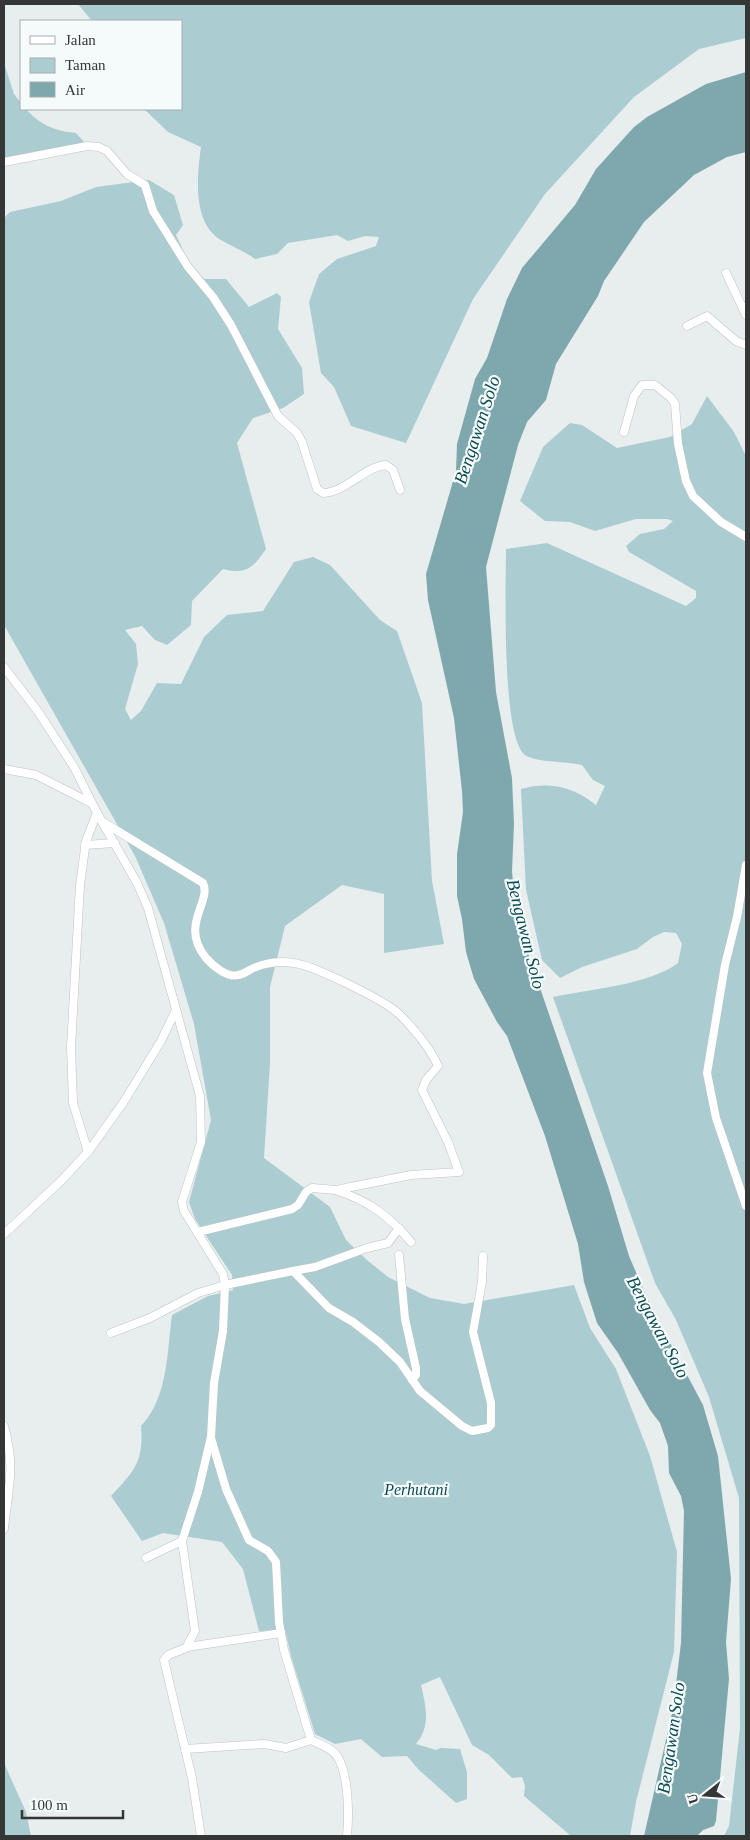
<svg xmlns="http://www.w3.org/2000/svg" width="750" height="1840" viewBox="0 0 750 1840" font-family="'Times New Roman',serif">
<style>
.green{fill:#abcdd2}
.water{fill:#7fa8ae}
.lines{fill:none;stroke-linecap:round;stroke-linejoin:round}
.minor-casing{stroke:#bec3c4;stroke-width:9}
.minor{stroke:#fff;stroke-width:8}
.labels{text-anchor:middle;stroke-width:4.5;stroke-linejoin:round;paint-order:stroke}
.park-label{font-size:16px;font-style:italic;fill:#0c4b53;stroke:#f5fafb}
.water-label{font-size:18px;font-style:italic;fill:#0a4a51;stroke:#f5fafb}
</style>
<rect width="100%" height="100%" fill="#e8edee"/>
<!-- green -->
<g class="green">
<path d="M78 4H746V38L699 49 634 97 545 194 473 299 406 443 351 426 334 387 321 373 309 302 319 274 337 259 376 246 379 237 365 236 348 241 337 235 288 243 277 254 255 259C244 251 233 247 221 240 192 223 197 176 201 147L168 132 144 109H181V21H92Z"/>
<path d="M4 63 14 94 21 103V109H26C40 125 55 131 76 133L85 143 4 159Z"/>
<path d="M149 180 174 195 183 225 176 235 189 263 204 279H226L249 307 277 293 281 297 278 329 302 368 304 394 283 408 253 418 237 443 266 549C253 568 246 575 223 569L192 601 191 625 167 645 155 640 142 626 125 630 136 644 138 664 125 709 131 720 141 711 157 683 181 684 204 637 227 615 263 611 294 562 313 557 330 565 380 620 397 631 422 703 432 881 444 944 384 953V894L342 885 285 926 270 987V1063L264 1158 330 1207 346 1240 367 1260 388 1277 430 1298 464 1304 574 1285 590 1328 616 1369 650 1456 677 1552 674 1652 636 1802 630 1836H571L524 1796 525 1786 522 1777 512 1778 489 1755 472 1745 440 1677 421 1685C426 1707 431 1726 416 1744L436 1750 441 1748 460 1749 467 1772V1799L456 1803 418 1769 407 1756 382 1757 361 1739 335 1744 315 1734 291 1656 285 1630 259 1631 243 1569 222 1542 163 1533 142 1541 111 1496C134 1471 144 1462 141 1426 168 1398 167 1352 172 1315L208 1296 233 1290 232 1275 195 1219 189 1202 211 1120 194 1024 164 923 135 856 4 625V218L10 212 61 201 96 187Z"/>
<path d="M707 396 734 432 746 456V1836H724L729 1826 740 1728 739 1498 709 1397 676 1320 655 1283 553 997C590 989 649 985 678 963L682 944 676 933 664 932 653 937 637 949 582 967 560 978 542 960 526 890 521 789C549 781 574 787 596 805L605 786 593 780 582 765C566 761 537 763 525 755 501 737 506 582 506 549L547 543 686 606 696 598V591L629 552 626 546 640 534 664 529 673 521 667 519H636L595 531 570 522 545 521 520 501 543 447 570 423 582 425 617 448 670 437 692 424Z"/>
<polygon points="4,1763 26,1812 31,1836 4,1836"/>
</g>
<!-- water -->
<polygon class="water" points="746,72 746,152 727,157 694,175 644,222 604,281 598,296 556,364 546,400 527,422 518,445 486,567 496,692 512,778 514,824 512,871 516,918 608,1186 629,1256 651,1307 703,1405 718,1456 731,1579 726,1642 729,1679 716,1821 714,1826 703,1830 697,1836 644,1836 673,1709 681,1643 684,1511 681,1496 669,1473 668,1446 660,1423 650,1410 618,1353 597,1323 584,1282 578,1244 545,1136 507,1036 497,1022 474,979 466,952 462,919 457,896 457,854 463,812 462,791 454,718 428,600 426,574 456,471 457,444 475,379 487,358 507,299 522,268 575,205 596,169 634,127 647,117 706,84"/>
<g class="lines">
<!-- minor casing -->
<g class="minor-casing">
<g id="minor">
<path d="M4 162 87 146 99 147 107 151 127 174 145 185 153 211 188 267 213 297 231 325 278 416 297 433 302 442 317 489 323 493C347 492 363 467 386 465L393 470 400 490"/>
<polyline points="726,273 746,315"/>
<polyline points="687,326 707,316 736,341 746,345"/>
<polyline points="624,432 634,396 642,385 655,385 671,398 675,404 678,444 686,481 693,496 721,522 746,537"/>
<polyline points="4,667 39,713 74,767 97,813 137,883 148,908 200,1096 201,1142 182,1202 184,1211 223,1274 225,1285 223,1331 214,1383 211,1437 198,1492 182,1541 195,1631 186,1648 168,1655 164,1660 192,1778 201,1836"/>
<polyline points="4,769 36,775 91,803"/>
<path d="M103 822 203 883C212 902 179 925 206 958 213 966 227 978 238 975 245 974 250 969 256 967 267 963 281 961 293 963 311 964 386 1001 399 1014 413 1028 430 1048 438 1066L426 1080 422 1090 448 1142 459 1172 411 1175 336 1190 312 1188 306 1192 298 1205 292 1209 198 1232"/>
<polyline points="85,845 115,843"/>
<polyline points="746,865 737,917 725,965 707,1073 716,1118 746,1206"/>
<polyline points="88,1152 73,1103 71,1047 80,885 86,841 97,813"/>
<path d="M338 1191C369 1201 390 1217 411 1242"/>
<polyline points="4,1234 61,1181 88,1152 123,1103 161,1041 176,1010"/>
<polyline points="399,1255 405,1319 416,1368 416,1375 412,1380"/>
<polyline points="293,1271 315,1267 367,1248 388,1243 399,1228"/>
<polyline points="111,1333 150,1318 198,1293 225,1285 293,1271 329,1308 353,1322 379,1342 400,1362 420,1391 462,1426 472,1431 488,1428 491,1425 491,1403 473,1332 482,1282 483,1256"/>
<path d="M4 1426C16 1470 8 1486 4 1529"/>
<path d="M211 1438 226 1489 249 1540 268 1551 276 1562 279 1622 284 1650 311 1740C319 1744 332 1748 337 1756 349 1774 349 1815 347 1836"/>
<polyline points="146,1558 182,1541"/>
<polyline points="187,1647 281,1633"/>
<polyline points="185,1749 264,1744 286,1748 311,1740"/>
</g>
</g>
<!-- minor -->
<use href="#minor" class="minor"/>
</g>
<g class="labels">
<!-- park labels -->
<g class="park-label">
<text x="416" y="1495">Perhutani</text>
</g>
<!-- water labels -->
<g class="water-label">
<text transform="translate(477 430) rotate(-72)" y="6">Bengawan Solo</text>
<text transform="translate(526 934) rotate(76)" y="6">Bengawan Solo</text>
<text transform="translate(658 1327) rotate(62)" y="6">Bengawan Solo</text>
<text transform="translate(671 1738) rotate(-82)" y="6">Bengawan Solo</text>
</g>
</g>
<!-- border -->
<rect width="750" height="1840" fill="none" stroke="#353737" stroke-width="10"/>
<!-- legend -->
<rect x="20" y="20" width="162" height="90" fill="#f5fafb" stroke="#a8acad"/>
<rect x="30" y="36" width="25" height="8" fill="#ffffff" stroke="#a8acad"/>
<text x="65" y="45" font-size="15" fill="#353737">Jalan</text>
<rect x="30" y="58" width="25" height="15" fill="#abcdd2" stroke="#a8acad"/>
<text x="65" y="70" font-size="15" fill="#353737">Taman</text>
<rect x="30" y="82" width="25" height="15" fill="#7fa8ae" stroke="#a8acad"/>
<text x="65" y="95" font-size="15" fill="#353737">Air</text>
<!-- north arrow -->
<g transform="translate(705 1795) rotate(253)" stroke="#f5fafb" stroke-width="4" paint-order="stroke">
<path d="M0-4L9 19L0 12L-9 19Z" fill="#353737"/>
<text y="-8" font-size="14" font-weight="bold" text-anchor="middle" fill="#353737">U</text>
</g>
<!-- scale -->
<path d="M22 1810v8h101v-8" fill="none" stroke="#353737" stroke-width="2.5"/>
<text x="30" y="1810" font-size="15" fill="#353737" stroke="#f5fafb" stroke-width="4" paint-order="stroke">100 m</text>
</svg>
